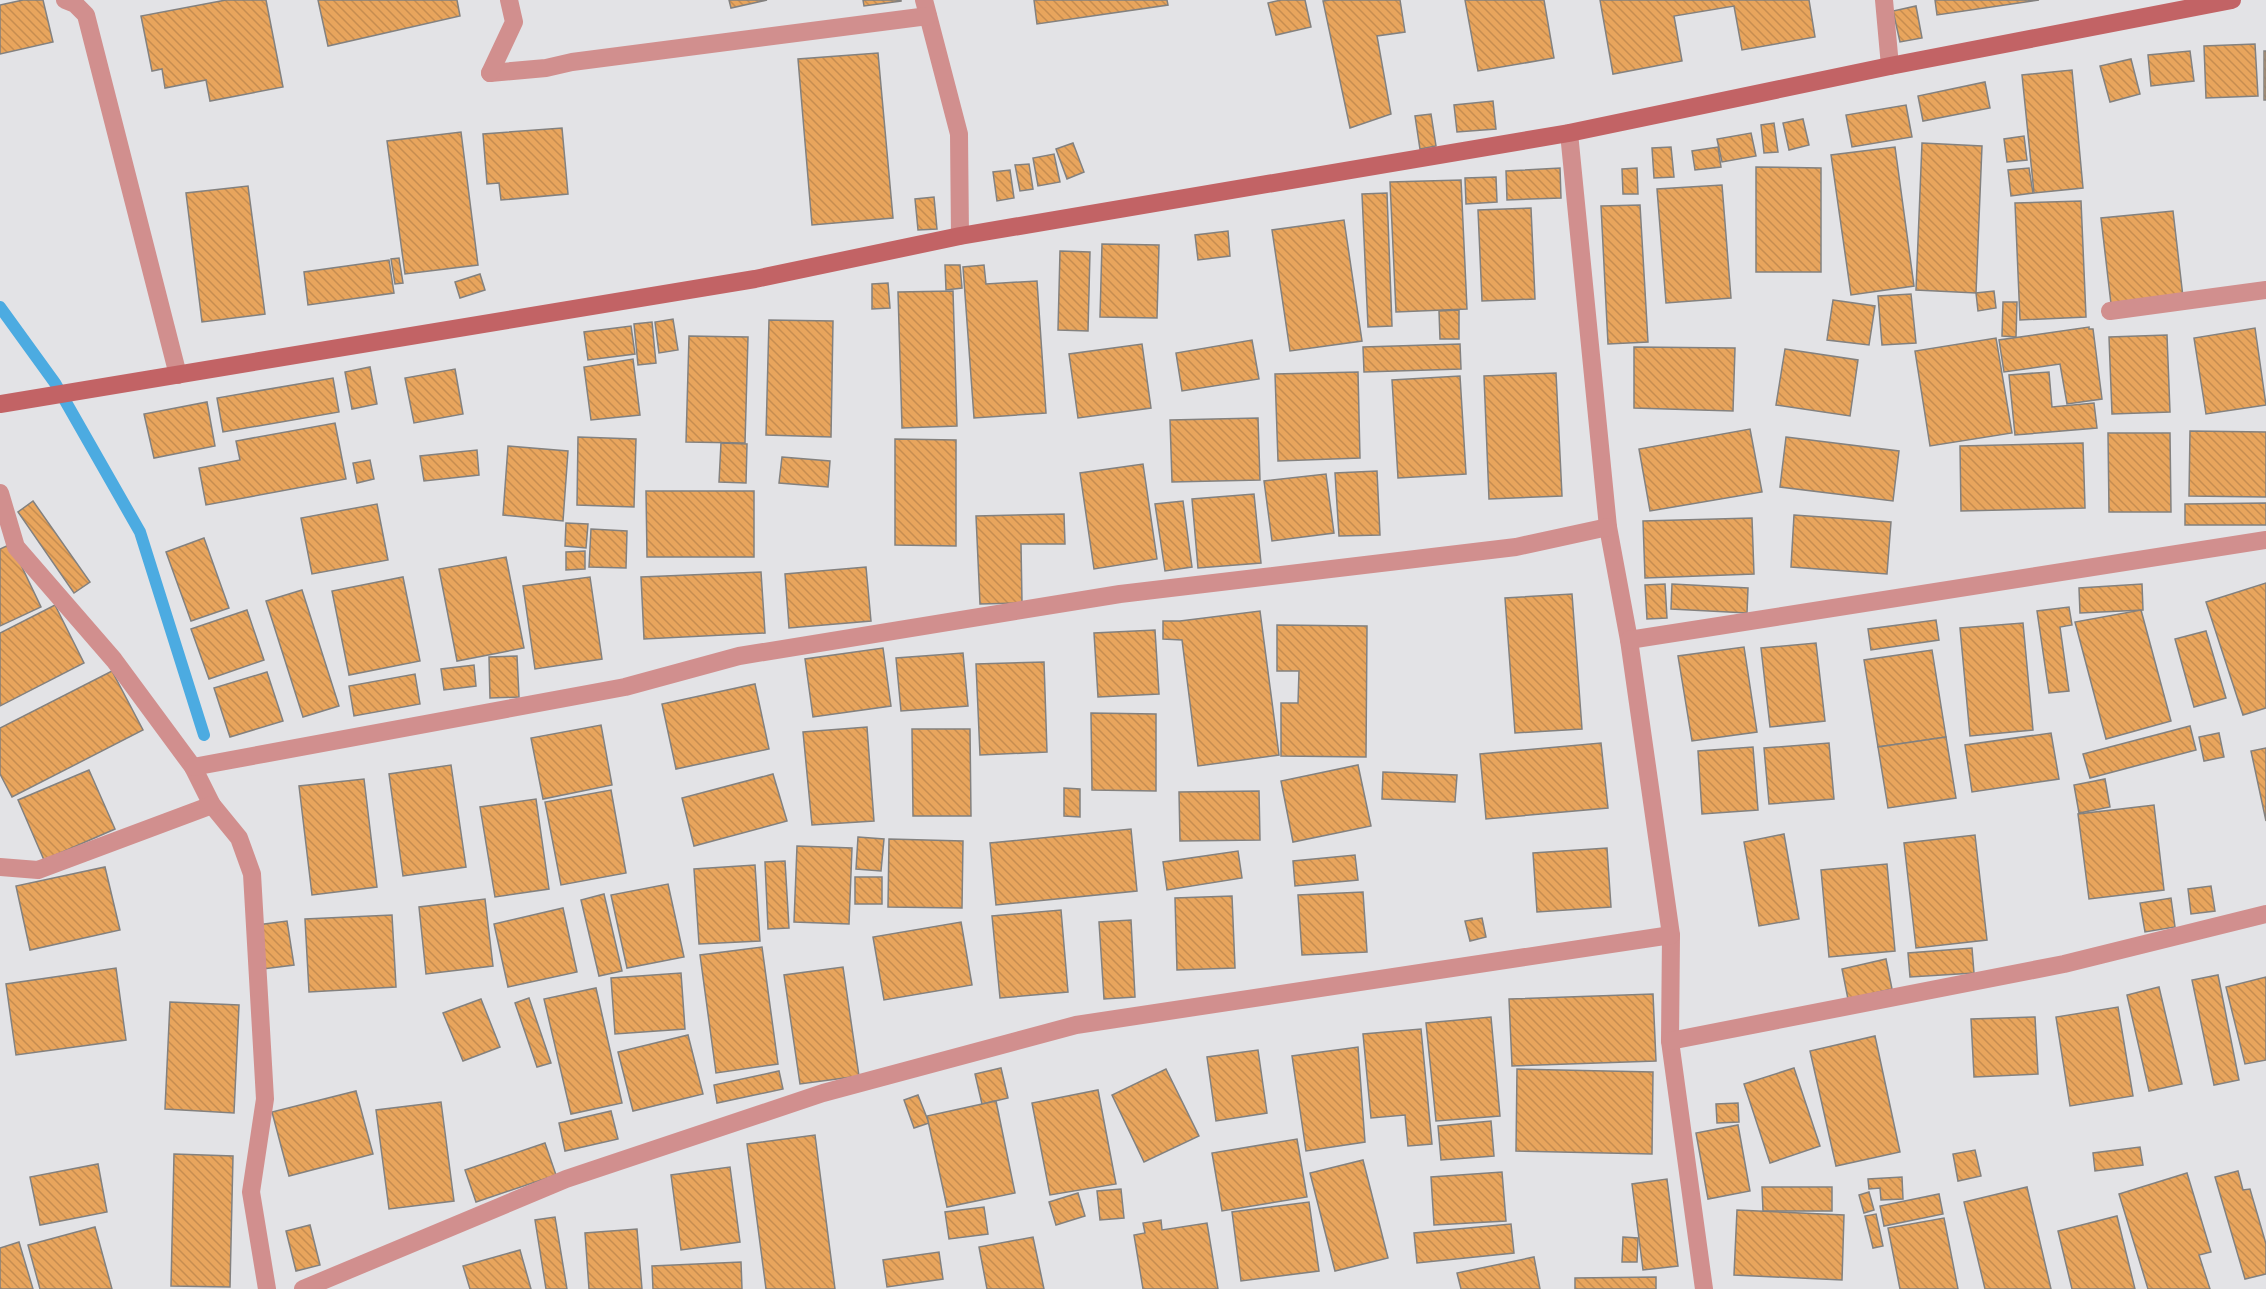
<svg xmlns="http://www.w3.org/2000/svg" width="2266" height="1289" viewBox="0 0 2266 1289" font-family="'Source Sans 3',sans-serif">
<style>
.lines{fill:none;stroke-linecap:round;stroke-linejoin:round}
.stream{stroke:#4cabe1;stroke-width:12}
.building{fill:url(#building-back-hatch);stroke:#83817f;stroke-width:1.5}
.street{stroke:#d18f8e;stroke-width:18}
.secondary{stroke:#c26365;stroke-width:18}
</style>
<defs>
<pattern id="building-back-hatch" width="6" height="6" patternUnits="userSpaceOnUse" patternTransform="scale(1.5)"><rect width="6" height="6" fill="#e8a55d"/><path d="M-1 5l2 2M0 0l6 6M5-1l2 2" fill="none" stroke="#c68d50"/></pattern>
</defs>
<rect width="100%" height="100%" fill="#e3e3e6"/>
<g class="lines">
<!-- stream -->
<polyline class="stream" points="0,307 55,383 140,532 204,735"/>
</g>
<!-- building -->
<g class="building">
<polygon points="23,0 43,0 53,42 0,54 0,5"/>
<polygon points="226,0 266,0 283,87 210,101 206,80 165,88 162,69 152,71 141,16"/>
<polygon points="318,0 457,0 460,16 328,46"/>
<polygon points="729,0 767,0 731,8"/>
<polygon points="863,0 901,0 901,1 864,6"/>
<polygon points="1034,0 1167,0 1168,5 1037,24"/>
<polygon points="1281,0 1305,0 1311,27 1276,35 1268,3"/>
<polygon points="1330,0 1400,0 1405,32 1377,36 1391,114 1350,128 1323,1"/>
<polygon points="1465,0 1544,0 1554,58 1478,71"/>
<polygon points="1600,0 1809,0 1815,37 1742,50 1734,6 1674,16 1682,61 1613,74"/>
<polygon points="1935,0 2039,0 1937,15"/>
<polygon points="1916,6 1922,38 1900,42 1893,11"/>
<polygon points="2255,44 2258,96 2206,98 2204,46"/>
<polygon points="2190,51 2194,81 2151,86 2148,55"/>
<rect x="2264" y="51" width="2" height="49"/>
<polygon points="878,53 893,218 812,225 798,59"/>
<polygon points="2131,59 2140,94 2110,102 2100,66"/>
<polygon points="2072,70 2083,188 2034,193 2022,75"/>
<polygon points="1985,82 1990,108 1923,121 1918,96"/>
<polygon points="1493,101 1496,129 1457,132 1454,105"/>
<polygon points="1906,105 1912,137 1852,147 1846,115"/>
<polygon points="1431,114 1436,146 1420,149 1415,116"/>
<polygon points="1803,119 1809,145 1789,150 1783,123"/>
<polygon points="1774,123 1778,152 1764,153 1761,125"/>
<polygon points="562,128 568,194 501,200 499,183 487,184 483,134"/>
<polygon points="461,132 478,265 405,274 387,141"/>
<polygon points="1751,133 1756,156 1722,162 1717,139"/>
<polygon points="2024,136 2027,160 2007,162 2004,139"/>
<polygon points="1073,143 1084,172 1067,179 1056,149"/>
<polygon points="1922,143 1982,146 1976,293 1916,290"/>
<polygon points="1671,147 1674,177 1654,178 1652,148"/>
<polygon points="1718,147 1721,167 1695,170 1692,151"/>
<polygon points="1895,147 1914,286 1851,295 1831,155"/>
<polygon points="1054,154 1060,182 1038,186 1033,158"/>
<polygon points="1029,164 1033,189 1020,191 1015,165"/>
<polygon points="1756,167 1821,168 1821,272 1756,272"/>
<polygon points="1560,168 1561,198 1507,200 1506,171"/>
<polygon points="1637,168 1638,194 1623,194 1622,169"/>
<polygon points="2029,168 2033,193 2011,196 2008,170"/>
<polygon points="1010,170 1014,198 997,201 993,172"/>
<polygon points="1496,177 1497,202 1466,204 1465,178"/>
<polygon points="1461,180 1467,309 1396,312 1390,182"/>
<polygon points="1722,185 1731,298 1666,303 1657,189"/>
<polygon points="248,186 265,314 202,322 186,193"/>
<polygon points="1387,193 1392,326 1368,327 1362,194"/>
<polygon points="934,197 937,229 918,230 915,199"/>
<polygon points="2081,201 2086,317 2020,320 2015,203"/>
<polygon points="1640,205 1648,342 1608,344 1601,206"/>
<polygon points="1531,208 1535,299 1482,301 1478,210"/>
<polygon points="2173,211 2183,297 2111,304 2101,218"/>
<polygon points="1344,220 1362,341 1290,351 1272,230"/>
<polygon points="1228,231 1230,256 1198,260 1195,235"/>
<polygon points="1102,244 1159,245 1157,318 1100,317"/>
<polygon points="1060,251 1090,252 1088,331 1058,330"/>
<polygon points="399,258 403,283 395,284 391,259"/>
<polygon points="389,260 394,293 308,305 304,272"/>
<polygon points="945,265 960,265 962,288 946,290"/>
<polygon points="984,265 986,284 1037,281 1046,413 974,418 963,267"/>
<polygon points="480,274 485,290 460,298 455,282"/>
<polygon points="888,283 890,308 872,309 872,284"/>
<polygon points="953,291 957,426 902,428 898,292"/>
<polygon points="1994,291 1996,308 1978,311 1976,293"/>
<polygon points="1911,294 1916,343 1882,345 1878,296"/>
<polygon points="1833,300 1875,306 1869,345 1827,340"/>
<polygon points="2003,302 2017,302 2016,337 2002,336"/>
<polygon points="1459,310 1459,339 1440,339 1439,311"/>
<polygon points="673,319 678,350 659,353 655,322"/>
<polygon points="769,320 833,321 831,437 766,435"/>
<polygon points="652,322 656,363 638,365 634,324"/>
<polygon points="631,326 635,354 588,360 584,332"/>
<polygon points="2089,327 2089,329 2093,329 2102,399 2067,404 2060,364 2004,372 1999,340"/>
<polygon points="2255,328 2266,405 2206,414 2194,338"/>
<polygon points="2167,335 2170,412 2112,414 2109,337"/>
<polygon points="689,336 748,337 745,443 686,442"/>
<polygon points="1996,338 2012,433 1930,446 1915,351"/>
<polygon points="1252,340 1259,379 1182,391 1176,353"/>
<polygon points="1142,344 1151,408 1078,418 1069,354"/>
<polygon points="1460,344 1461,369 1364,372 1363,347"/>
<polygon points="1634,347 1735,348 1733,411 1634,408"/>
<polygon points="1785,349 1858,360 1850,416 1776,405"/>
<polygon points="633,359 640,415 591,420 584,367"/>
<polygon points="370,367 377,404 352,409 345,372"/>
<polygon points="455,369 463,414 414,423 405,378"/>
<polygon points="1358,372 1360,458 1278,461 1275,374"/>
<polygon points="2049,372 2052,407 2094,403 2097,428 2015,435 2009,375"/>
<polygon points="1556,373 1562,496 1489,499 1484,376"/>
<polygon points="1460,376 1466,474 1398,478 1392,380"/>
<polygon points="333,378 339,412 223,432 217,398"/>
<polygon points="207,402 215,446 154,458 144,414"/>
<polygon points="1258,418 1260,480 1172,482 1170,420"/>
<polygon points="335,423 346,479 206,505 199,468 240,460 236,441"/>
<polygon points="1750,429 1762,492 1650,511 1639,449"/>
<polygon points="2190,431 2266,432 2266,497 2189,496"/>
<polygon points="2108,433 2170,433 2171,512 2109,512"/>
<polygon points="578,437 636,439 634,507 577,505"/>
<polygon points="1786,437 1899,451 1893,501 1780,487"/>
<polygon points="895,439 956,440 956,546 895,545"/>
<polygon points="721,443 747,444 746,483 719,482"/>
<polygon points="2083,443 2085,508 1961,511 1960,446"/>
<polygon points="508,446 568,451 563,521 503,515"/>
<polygon points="477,450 479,475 424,481 420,456"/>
<polygon points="782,457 830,461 828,487 779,483"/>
<polygon points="370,460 374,479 357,483 353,463"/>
<polygon points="1143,464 1157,559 1094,569 1080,473"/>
<polygon points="1377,471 1380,535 1339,536 1335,473"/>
<polygon points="1326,474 1334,533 1272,541 1264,481"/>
<polygon points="646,491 754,491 754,557 647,557"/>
<polygon points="1254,494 1261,563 1198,568 1192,499"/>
<polygon points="33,501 90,582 74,593 18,512"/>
<polygon points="1183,501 1192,567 1165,571 1155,504"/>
<polygon points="2266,503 2266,525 2185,525 2185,504"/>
<polygon points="377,504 388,560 312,574 301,518"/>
<polygon points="1064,514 1065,544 1021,544 1022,603 980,604 976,516"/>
<polygon points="1794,515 1891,522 1887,574 1791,567"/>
<polygon points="1752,518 1754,574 1645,578 1643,521"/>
<polygon points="566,523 588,524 586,548 565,546"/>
<polygon points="591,529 627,531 626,568 589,567"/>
<polygon points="204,538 229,608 191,621 166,552"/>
<polygon points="11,544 41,607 0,626 0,549"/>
<polygon points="585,551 585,569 566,570 566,552"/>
<polygon points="506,557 524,648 457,661 439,569"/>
<polygon points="866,567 871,621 789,628 785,574"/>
<polygon points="761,572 765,633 644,639 641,577"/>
<polygon points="403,577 420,661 349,675 332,591"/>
<polygon points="590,577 602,659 535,669 523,586"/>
<polygon points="2266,583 2266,708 2243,715 2206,602"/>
<polygon points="1665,584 1667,618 1647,619 1645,585"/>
<polygon points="1672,584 1748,588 1747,613 1671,609"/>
<polygon points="2142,584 2143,610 2080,613 2079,588"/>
<polygon points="302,590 339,706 303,717 266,601"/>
<polygon points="1572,594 1582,729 1515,733 1505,598"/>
<polygon points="55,605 84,663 0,706 0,633"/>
<polygon points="2069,607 2072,625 2060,627 2069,691 2049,693 2037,611"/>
<polygon points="247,610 264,660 209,679 191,629"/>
<polygon points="2141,610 2171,721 2106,739 2075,622"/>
<polygon points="1260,611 1279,755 1198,766 1182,640 1163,639 1163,621 1180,621"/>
<polygon points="1936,620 1939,640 1871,650 1868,629"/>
<polygon points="2023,623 2033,730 1970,736 1960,628"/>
<polygon points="1277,625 1367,626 1366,757 1281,756 1281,703 1298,703 1299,671 1277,671"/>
<polygon points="1155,630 1159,694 1098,697 1094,633"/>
<polygon points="2206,631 2226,698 2194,707 2175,639"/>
<polygon points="1816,643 1825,721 1770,727 1761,648"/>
<polygon points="1744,647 1757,732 1692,741 1678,656"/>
<polygon points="883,648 891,706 813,717 805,659"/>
<polygon points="1932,650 1946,737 1878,747 1864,660"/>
<polygon points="963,653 968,706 901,711 896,658"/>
<polygon points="517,656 519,697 490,698 489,657"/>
<polygon points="1044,662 1047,752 980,755 976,664"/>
<polygon points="474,665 476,686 444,690 441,669"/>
<polygon points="112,671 143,730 12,797 0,774 0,728"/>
<polygon points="267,672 283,721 230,737 214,688"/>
<polygon points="415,674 420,704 354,716 349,686"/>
<polygon points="755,684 769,749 676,769 662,704"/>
<polygon points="1091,713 1156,714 1156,791 1092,790"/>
<polygon points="601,725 612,785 543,799 531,738"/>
<polygon points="2190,726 2196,750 2090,778 2083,754"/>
<polygon points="867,727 874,821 812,825 803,732"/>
<polygon points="912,729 970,729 971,816 913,816"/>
<polygon points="2051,733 2059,779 1972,792 1965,745"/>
<polygon points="2219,733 2224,757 2204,761 2199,737"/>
<polygon points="1946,737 1956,798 1888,808 1878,747"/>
<polygon points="1601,743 1608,808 1486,819 1480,754"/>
<polygon points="1829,743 1834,799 1769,804 1764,748"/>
<polygon points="1753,747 1758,810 1702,814 1698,751"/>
<polygon points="2266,748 2266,821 2251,751"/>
<polygon points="451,765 466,867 403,876 389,774"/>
<polygon points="1358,765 1371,826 1293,842 1281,781"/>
<polygon points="89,770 115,829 44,860 18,800"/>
<polygon points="1383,772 1457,775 1455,802 1382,799"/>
<polygon points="773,774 787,821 694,846 682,798"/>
<polygon points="364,779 377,887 312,895 299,786"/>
<polygon points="2105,779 2110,807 2079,813 2074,785"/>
<polygon points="1064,788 1080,789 1080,817 1064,816"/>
<polygon points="611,790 626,873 561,885 545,802"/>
<polygon points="1259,791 1260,840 1180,841 1179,792"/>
<polygon points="536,799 549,889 495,897 480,807"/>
<polygon points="2154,805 2164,890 2089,899 2078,814"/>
<polygon points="1131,829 1137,891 996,905 990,843"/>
<polygon points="1784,834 1799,919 1759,926 1744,842"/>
<polygon points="1975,835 1987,940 1916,948 1904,843"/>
<polygon points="858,837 884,839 881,871 856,869"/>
<polygon points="889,839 963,841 962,908 888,907"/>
<polygon points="797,846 852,848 849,924 794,922"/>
<polygon points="1607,848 1611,907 1537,912 1533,853"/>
<polygon points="1238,851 1242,878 1167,890 1163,862"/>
<polygon points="1355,855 1358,880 1295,886 1293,861"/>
<polygon points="785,861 789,928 768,929 765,862"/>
<polygon points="1887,864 1895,951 1829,957 1821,870"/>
<polygon points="755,865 760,941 699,944 694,869"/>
<polygon points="105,867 120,930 30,950 16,886"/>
<rect x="855" y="877" width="27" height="27"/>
<polygon points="668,884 684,957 627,968 611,895"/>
<polygon points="2211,886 2215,911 2191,914 2188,889"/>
<polygon points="1363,892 1367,952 1302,955 1298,895"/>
<polygon points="604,894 622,971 599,976 581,900"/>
<polygon points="1232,896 1235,968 1177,970 1175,898"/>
<polygon points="2171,898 2175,927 2145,932 2140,903"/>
<polygon points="485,899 493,966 426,974 419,907"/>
<polygon points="563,908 577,972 508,987 494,924"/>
<polygon points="1061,910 1068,992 1000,998 992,916"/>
<polygon points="392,915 396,987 309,992 305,919"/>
<polygon points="1482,918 1486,937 1470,941 1465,921"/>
<polygon points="1131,920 1135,997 1104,999 1099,922"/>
<polygon points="287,921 294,965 263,969 257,925"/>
<polygon points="961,922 972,985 884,1000 873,937"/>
<polygon points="762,947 778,1064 716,1073 700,955"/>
<polygon points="1972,948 1974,973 1910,977 1908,953"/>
<polygon points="1886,959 1892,989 1848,999 1842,969"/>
<polygon points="843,967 859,1076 800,1084 784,975"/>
<polygon points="116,968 126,1040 16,1055 6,984"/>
<polygon points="681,973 685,1029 615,1034 611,978"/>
<polygon points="2218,975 2239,1080 2214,1085 2192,980"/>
<polygon points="2266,977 2266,1060 2245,1064 2226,987"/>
<polygon points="2159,987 2182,1084 2149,1091 2127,995"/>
<polygon points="596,988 622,1103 571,1114 544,999"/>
<polygon points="1653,994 1656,1061 1512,1066 1509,999"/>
<polygon points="529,998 551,1063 537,1067 515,1003"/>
<polygon points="481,999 500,1047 463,1061 443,1013"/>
<polygon points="170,1002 239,1005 234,1113 165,1109"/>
<polygon points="2118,1007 2133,1096 2070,1106 2056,1017"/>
<polygon points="1491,1017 1500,1116 1436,1121 1426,1023"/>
<polygon points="2035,1017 2038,1074 1974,1077 1971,1019"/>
<polygon points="1421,1029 1432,1144 1408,1146 1405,1115 1371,1118 1363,1034"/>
<polygon points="688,1035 703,1094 633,1111 618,1052"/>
<polygon points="1875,1036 1900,1152 1836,1166 1810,1051"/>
<polygon points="1358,1047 1365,1142 1306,1151 1292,1056"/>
<polygon points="1258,1050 1267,1113 1216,1121 1207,1057"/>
<polygon points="1001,1068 1008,1098 982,1104 975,1074"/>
<polygon points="1794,1068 1820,1146 1770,1163 1744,1084"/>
<polygon points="1166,1069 1199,1136 1144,1162 1112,1095"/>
<polygon points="1517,1069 1653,1072 1652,1154 1516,1151"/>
<polygon points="779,1071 783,1089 717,1103 714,1085"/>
<polygon points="1098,1090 1116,1184 1050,1195 1032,1103"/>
<polygon points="356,1091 373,1154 289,1176 272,1112"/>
<polygon points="918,1095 929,1123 914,1128 904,1100"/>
<polygon points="996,1101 1015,1193 947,1207 927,1116"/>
<polygon points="441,1102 454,1201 389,1209 376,1110"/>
<polygon points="1738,1103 1739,1122 1717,1123 1716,1104"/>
<polygon points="611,1111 618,1139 565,1151 559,1123"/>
<polygon points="1491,1121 1494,1156 1441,1160 1438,1126"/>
<polygon points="1738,1125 1750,1191 1708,1199 1696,1133"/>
<polygon points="815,1135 835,1289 766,1289 747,1144"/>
<polygon points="1297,1139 1307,1197 1222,1211 1212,1153"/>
<polygon points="545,1143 556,1175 476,1202 465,1170"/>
<polygon points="2140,1147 2143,1165 2095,1171 2093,1153"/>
<polygon points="1975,1150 1981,1176 1958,1181 1953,1154"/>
<polygon points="174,1154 233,1156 230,1287 171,1286"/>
<polygon points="1363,1160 1388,1258 1335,1271 1310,1173"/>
<polygon points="98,1164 107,1212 40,1225 30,1177"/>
<polygon points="730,1167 740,1242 681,1250 671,1175"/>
<polygon points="2238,1171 2243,1190 2250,1189 2266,1244 2266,1274 2245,1279 2215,1177"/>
<polygon points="1502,1172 1506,1221 1434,1225 1431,1177"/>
<polygon points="2187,1173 2211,1252 2199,1255 2210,1289 2148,1289 2119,1194"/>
<polygon points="1902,1177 1903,1199 1881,1200 1880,1188 1869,1189 1868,1179"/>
<polygon points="1667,1179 1678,1266 1643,1270 1632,1184"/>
<polygon points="1762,1187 1832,1187 1832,1211 1763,1211"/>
<polygon points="2027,1187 2051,1289 1985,1289 1964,1202"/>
<polygon points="1121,1189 1124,1218 1100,1220 1097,1191"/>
<polygon points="1869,1192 1874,1210 1864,1213 1859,1195"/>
<polygon points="1078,1193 1085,1216 1056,1225 1049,1202"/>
<polygon points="1939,1194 1943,1214 1884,1226 1880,1206"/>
<polygon points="1309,1202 1319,1271 1241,1281 1232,1212"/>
<polygon points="984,1207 988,1234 949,1239 945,1212"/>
<polygon points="1737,1210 1844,1215 1842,1280 1734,1275"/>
<polygon points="1876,1214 1883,1246 1873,1248 1865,1216"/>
<polygon points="2117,1216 2135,1289 2072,1289 2058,1231"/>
<polygon points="555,1217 567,1289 546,1289 535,1220"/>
<polygon points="1944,1218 1958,1289 1900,1289 1888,1228"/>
<polygon points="1161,1220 1162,1230 1207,1223 1218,1289 1143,1289 1134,1235 1145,1233 1143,1223"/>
<polygon points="1511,1224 1514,1253 1417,1263 1414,1233"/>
<polygon points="310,1225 320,1265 296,1271 286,1231"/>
<polygon points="95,1227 112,1289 40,1289 28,1245"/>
<polygon points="637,1229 642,1289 589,1289 585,1233"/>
<polygon points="1033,1237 1044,1289 987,1289 979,1247"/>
<polygon points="1623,1237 1638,1238 1637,1262 1622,1262"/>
<polygon points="19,1242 33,1289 0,1289 0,1248"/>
<polygon points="520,1250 531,1289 470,1289 463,1266"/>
<polygon points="939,1252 943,1279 887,1287 883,1260"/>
<polygon points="1534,1257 1540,1289 1461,1289 1457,1273"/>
<polygon points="741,1262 742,1289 653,1289 652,1266"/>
<polygon points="1656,1277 1656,1289 1575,1289 1575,1278"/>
</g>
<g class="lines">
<!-- street -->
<g class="street">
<polyline points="65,0 75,4 86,15 178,375"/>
<polyline points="924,0 959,134 960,236"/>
<polyline points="1884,0 1890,66"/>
<polyline points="490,73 546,68 572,62 928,16"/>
<polyline points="490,73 514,22 509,0"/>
<polyline points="1569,133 1608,527 1629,640 1671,935 1670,1041 1704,1289"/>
<polyline points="2110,311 2266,290"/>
<polyline points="0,493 16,547 114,660 193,767 212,805 239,838 252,874 265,1099 251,1192 267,1289"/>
<polyline points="1629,640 2266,540"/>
<polyline points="193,767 625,687 739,656 1120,594 1516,547 1608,527"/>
<polyline points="0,867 38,870 212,805"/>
<polyline points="1670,1041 2064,964 2266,914"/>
<polyline points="303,1289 566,1179 823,1093 1076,1025 1671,935"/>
</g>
<!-- secondary -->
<polyline class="secondary" points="0,404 755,279 960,236 1569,133 1890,66 2232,0"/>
</g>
</svg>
